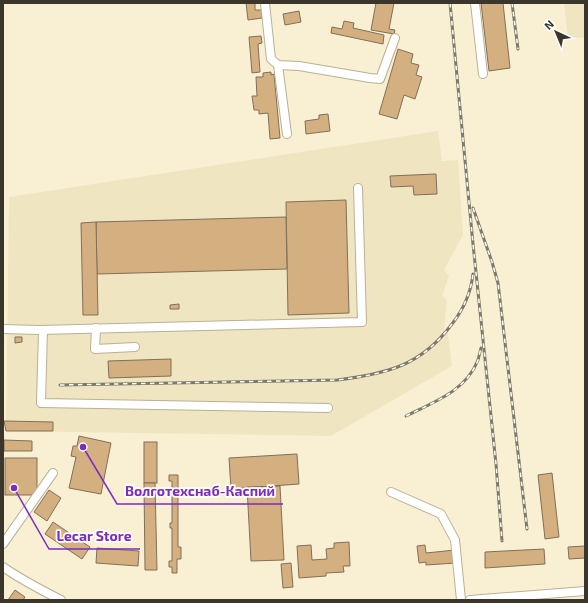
<svg xmlns="http://www.w3.org/2000/svg" width="588" height="603" viewBox="0 0 588 603" font-family="'Exo 2',sans-serif">
<style>
.built{fill:#f0e5c1}
.building{fill:#d4af80;stroke:#816f59}
.lines{fill:none;stroke-linecap:round;stroke-linejoin:round}
.minor-casing{stroke:#b9b195;stroke-width:10}
.minor{stroke:#fff;stroke-width:8}
.rail-casing{stroke:#7f7967;stroke-width:3}
.rail{stroke:#fff;stroke-width:1.5;stroke-dasharray:4.5;stroke-linecap:butt}
.leader{fill:none;stroke:#7b2cbf;stroke-width:1.5}
.callout-dot{fill:#7b2cbf;stroke:#fff;stroke-width:1.5}
.callout-label{font-size:14px;text-anchor:middle;font-weight:bold;fill:#7b2cbf;stroke:#fff;stroke-width:3.5;stroke-linejoin:round;paint-order:stroke}
</style>
<rect width="100%" height="100%" fill="#f9f0d3"/>
<!-- built -->
<g class="built">
<polygon points="564,3 585,3 585,37 568,39"/>
<polygon points="438,131 442,161 458,160 463,235 444,270 449,276 442,296 447,300 444,329 448,334 452,366 331,436 6,431 9,197"/>
</g>
<!-- building -->
<g class="building">
<polygon points="246,3 255,3 255,10 262,10 262,18 248,20"/>
<polygon points="376,3 394,3 389,29 395,30 394,34 371,30"/>
<polygon points="481,3 503,3 510,68 489,71"/>
<polygon points="299,11 301,22 285,25 283,14"/>
<polygon points="344,21 354,23 353,28 384,35 383,44 331,33 332,27 342,29"/>
<polygon points="261,36 262,43 258,44 260,72 252,73 249,37"/>
<polygon points="398,49 413,54 411,63 419,65 416,75 422,77 415,99 404,95 397,119 379,114"/>
<polygon points="271,72 271,75 274,74 280,138 270,139 268,113 259,114 259,110 254,110 252,96 257,96 256,77 263,77 263,73"/>
<polygon points="328,114 330,131 306,134 305,121 319,119 319,115"/>
<polygon points="436,174 437,194 414,195 413,186 391,187 390,176"/>
<polygon points="346,200 349,313 288,315 286,202"/>
<polygon points="286,217 287,269 97,274 96,222"/>
<polygon points="96,222 98,315 83,315 81,223"/>
<polygon points="179,304 179,309 170,309 170,305"/>
<polygon points="15,337 22,337 22,342 15,343"/>
<polygon points="171,359 171,376 109,378 108,361"/>
<polygon points="4,421 53,422 53,431 6,431"/>
<polygon points="79,436 111,443 101,494 69,488 76,457 71,456 73,446 77,446"/>
<polygon points="4,440 32,441 32,451 4,451"/>
<rect x="144" y="442" width="13" height="41"/>
<polygon points="297,454 299,484 231,489 229,458"/>
<rect x="5" y="458" width="32" height="37"/>
<polygon points="552,473 559,537 545,539 538,475"/>
<polygon points="169,475 178,475 178,547 181,547 181,559 177,559 177,573 172,573 172,567 169,567 169,561 172,561 172,528 170,528 170,523 172,523 172,481 169,481"/>
<polygon points="144,483 155,483 157,570 145,570"/>
<polygon points="280,486 284,560 251,561 247,487"/>
<polygon points="49,490 61,498 47,521 34,512"/>
<polygon points="53,522 90,547 82,559 45,534"/>
<polygon points="349,542 350,566 343,566 344,572 326,573 326,576 299,578 297,546 311,545 312,560 327,559 326,549 334,548 334,543"/>
<polygon points="425,545 426,553 455,550 456,563 426,565 426,562 419,563 417,546"/>
<polygon points="585,546 585,558 569,559 568,547"/>
<polygon points="97,548 139,551 138,566 96,563"/>
<polygon points="544,549 545,564 485,568 485,552"/>
<polygon points="291,563 293,587 283,588 281,564"/>
<polygon points="15,590 25,597 23,600 8,600"/>
</g>
<g class="lines">
<!-- minor casing -->
<g class="minor-casing">
<g id="minor">
<polyline points="265,3 271,59 278,65 299,66 370,78 380,79 395,38"/>
<polyline points="475,3 483,74"/>
<polyline points="278,65 287,134"/>
<polyline points="96,328 95,349 135,347"/>
<polyline points="3,329 39,330 362,322 358,188"/>
<polyline points="43,330 41,403 328,408"/>
<polyline points="391,492 441,514 455,540 461,600"/>
<polyline points="3,544 53,473"/>
<path d="M3 567C22 580 41 590 61 600"/>
<polyline points="470,600 585,591"/>
</g>
</g>
<!-- minor -->
<use href="#minor" class="minor"/>
<!-- rail casing -->
<g class="rail-casing">
<g id="rail">
<polyline points="450,3 473,244 496,464 502,541"/>
<polyline points="512,3 518,49"/>
<polyline points="473,208 492,262 498,283 527,529"/>
<path d="M60 385 337 380C386 374 421 366 452 324 463 310 471 292 473 274"/>
<path d="M406 416C434 402 466 391 478 360 479 356 480 352 481 348"/>
</g>
</g>
<!-- rail -->
<use href="#rail" class="rail"/>
</g>
<!-- callouts -->
<path class="leader" d="M83 447L117 504H283M14 488L49 549H140"/>
<g class="callout-dot">
<circle cx="83" cy="447" r="4"/>
<circle cx="14" cy="488" r="4"/>
</g>
<g class="callout-label">
<text x="200" y="496">Волготехснаб-Каспий</text>
<text x="94" y="541">Lecar Store</text>
</g>
<!-- border -->
<rect width="588" height="603" fill="none" stroke="#3a362b" stroke-width="8"/>
<!-- north arrow -->
<g transform="translate(556 32) rotate(316)" stroke="#ffffff" stroke-width="3" paint-order="stroke">
<path d="M0-3L7 15L0 10L-7 15Z" fill="#3a362b"/>
<text y="-6" font-size="11" font-weight="bold" text-anchor="middle" fill="#3a362b">N</text>
</g>
</svg>
